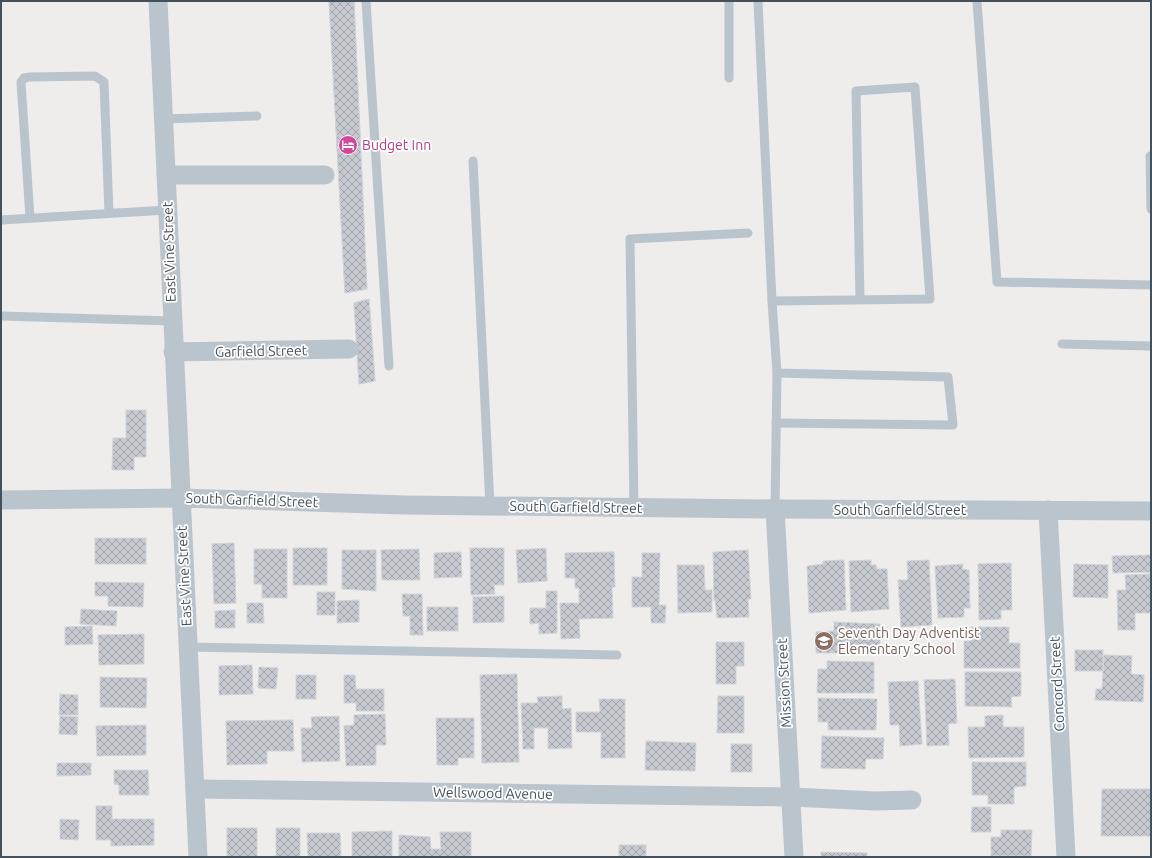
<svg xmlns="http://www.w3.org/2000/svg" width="1152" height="858" viewBox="0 0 1152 858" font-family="Ubuntu,sans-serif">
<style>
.building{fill:url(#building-cross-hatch);stroke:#d0d3d8}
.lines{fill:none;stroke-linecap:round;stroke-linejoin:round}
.lane{stroke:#bac4cc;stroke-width:9}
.street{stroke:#bac4cc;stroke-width:19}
.labels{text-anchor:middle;stroke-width:3.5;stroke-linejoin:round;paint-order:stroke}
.hotel-label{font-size:14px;fill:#b23c85;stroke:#fff;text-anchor:start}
.street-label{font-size:14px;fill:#44505a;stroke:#fff}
.education-label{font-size:14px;fill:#785e54;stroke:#fff;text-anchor:start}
</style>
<defs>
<pattern id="building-cross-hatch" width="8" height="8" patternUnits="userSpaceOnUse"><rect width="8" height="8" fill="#c6c9cf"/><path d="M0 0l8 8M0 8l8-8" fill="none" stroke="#a2a6ab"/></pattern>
</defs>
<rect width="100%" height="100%" fill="#efecec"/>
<!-- building -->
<g class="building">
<polygon points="329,1 354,1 367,289 345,293"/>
<polygon points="329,1 354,1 367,289 345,293"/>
<polygon points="369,299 375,381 359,384 354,303"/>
<polygon points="369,299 375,381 359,384 354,303"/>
<polygon points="126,410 146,410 146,457 134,457 134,470 112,470 113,438 126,438"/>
<rect x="95" y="538" width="51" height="26"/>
<polygon points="234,543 236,603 214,604 212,544"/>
<rect x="293" y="548" width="34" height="37"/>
<polygon points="470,548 504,548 504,585 494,585 495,594 471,595"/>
<polygon points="546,548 547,581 518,583 516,550"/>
<polygon points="254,549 287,549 287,598 262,598 262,584 254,584"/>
<polygon points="419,549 420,580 382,580 381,550"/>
<polygon points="342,550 376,550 376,591 342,589"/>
<polygon points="748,550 751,599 748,599 749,617 717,618 715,600 714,601 713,552"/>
<polygon points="461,552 462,577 434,578 434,553"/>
<polygon points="614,552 615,587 612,587 613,618 579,619 580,638 561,639 560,603 579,603 579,588 575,588 575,578 565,578 565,553"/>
<polygon points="642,553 660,553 659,605 666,605 665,623 651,623 651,607 632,607 632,577 642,577"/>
<polygon points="1151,555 1151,572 1113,573 1112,556"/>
<polygon points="844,560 846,610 809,613 807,566 823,564 823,561"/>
<polygon points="871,560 871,565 876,565 877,569 887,569 889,609 851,612 849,561"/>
<polygon points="929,560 932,625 901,627 898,580 908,580 907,561"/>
<polygon points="1011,563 1012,610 1001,610 1001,619 979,620 978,564"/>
<polygon points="963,564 962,569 969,570 970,608 964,608 964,617 938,618 935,566"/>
<polygon points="1074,564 1108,565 1108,598 1073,597"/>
<polygon points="677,565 704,565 705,590 712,590 712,612 678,613"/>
<polygon points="1151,574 1151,613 1135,613 1135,630 1118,630 1117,590 1126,590 1125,575"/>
<polygon points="95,582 144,583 143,607 108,606 108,596 95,596"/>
<polygon points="546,591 557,591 557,633 539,634 539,623 530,624 530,608 546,608"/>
<rect x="317" y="592" width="18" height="23"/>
<polygon points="402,594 422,594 423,635 410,635 410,616 403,616"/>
<polygon points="504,596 504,622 473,623 473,597"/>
<polygon points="359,600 359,622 337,623 337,601"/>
<polygon points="247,603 263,603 264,623 247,623"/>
<rect x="427" y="607" width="31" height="24"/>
<polygon points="81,609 117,611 116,626 80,624"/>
<polygon points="235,610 235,628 215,628 215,611"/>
<polygon points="834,622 880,624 880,653 816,653 816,632 834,631"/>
<polygon points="92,626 93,644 65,645 65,627"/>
<polygon points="971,627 1009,627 1009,643 1020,643 1020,668 964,668 964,641 971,641"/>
<polygon points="144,634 144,664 99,665 98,635"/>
<polygon points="716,642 744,642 744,666 736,666 736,684 716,684"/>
<rect x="1075" y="650" width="28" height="21"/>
<polygon points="1104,655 1132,656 1131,674 1144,675 1143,702 1095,700 1096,689 1102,689"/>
<polygon points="827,661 874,662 874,693 817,693 818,669 827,669"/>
<polygon points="252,665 253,694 219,695 219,666"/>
<polygon points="259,667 278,668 276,689 258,688"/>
<polygon points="965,672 1021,672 1021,696 1011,697 1012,707 965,706"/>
<polygon points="517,674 519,762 482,763 480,675"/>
<rect x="296" y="675" width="20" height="24"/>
<polygon points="344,675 355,675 356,689 384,689 384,711 356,711 356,703 344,703"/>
<polygon points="100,677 147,678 146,708 100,707"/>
<polygon points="955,679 957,723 948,724 949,745 927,746 924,680"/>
<polygon points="918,681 922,744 900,746 899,725 890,725 888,682"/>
<polygon points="60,694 78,695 78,715 59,715"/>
<polygon points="562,696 562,709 571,708 572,748 548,749 548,728 534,728 534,749 523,749 521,703 538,703 537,697"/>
<polygon points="718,696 744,696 744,733 717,733"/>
<polygon points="818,698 877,699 876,730 828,730 828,722 818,722"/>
<polygon points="599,699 625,699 625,758 601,758 601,732 576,732 576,712 600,712"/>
<polygon points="385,714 386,745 376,745 376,765 346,766 344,726 354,725 354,715"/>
<polygon points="1003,715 1003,727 1024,727 1024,757 969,758 968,727 985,727 985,716"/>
<polygon points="60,716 78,717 77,735 59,734"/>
<polygon points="339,716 340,761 302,762 301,728 312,728 311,717"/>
<polygon points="436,718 474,718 474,758 458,758 458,765 437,765"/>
<polygon points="293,720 294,751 267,751 267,764 227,765 226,721"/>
<polygon points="146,725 146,755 97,756 96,726"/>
<polygon points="822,736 884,738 883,759 866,759 865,769 821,768"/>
<polygon points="646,741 696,743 695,771 645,770"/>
<rect x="731" y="744" width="21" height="28"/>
<polygon points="972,762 1026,762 1026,786 1014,787 1014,804 988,804 988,795 972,795"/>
<polygon points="57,763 91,763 91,775 57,776"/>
<polygon points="114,770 148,770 149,795 119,795 119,785 114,784"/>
<polygon points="1102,789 1151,789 1151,836 1101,836"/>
<polygon points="96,806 112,806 112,819 154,819 154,845 111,846 111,840 96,840"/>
<polygon points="972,807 991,807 991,832 971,832"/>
<polygon points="60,819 79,820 78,840 60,839"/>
<rect x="227" y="828" width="30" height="29"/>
<polygon points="276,828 300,828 300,857 267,857 276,856"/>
<polygon points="1001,830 1032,830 1031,856 991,856 991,837 1001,837"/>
<polygon points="392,831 392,857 352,857 352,832"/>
<polygon points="440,832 471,832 471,857 399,857 399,835 430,837 431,849 441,849"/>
<polygon points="307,833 340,833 341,857 308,857"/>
<rect x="619" y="845" width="27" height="12"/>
<polygon points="821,852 867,853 867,857 821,857"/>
</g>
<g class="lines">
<!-- lane -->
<g class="lane">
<polyline points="366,1 389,366"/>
<polyline points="729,1 729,78"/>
<polyline points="758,1 772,301 777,373 775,509"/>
<polyline points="977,1 997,282 1151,285"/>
<polyline points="163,119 257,116"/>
<polyline points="1150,156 1151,209"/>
<polyline points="473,161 490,506"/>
<polyline points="30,218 21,82 24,78 30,77 95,76 104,82 109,213"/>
<polyline points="1,220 167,210"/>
<polyline points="772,301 930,299 915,87 856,91 860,300"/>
<polyline points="1,316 172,321"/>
<polyline points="1062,344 1151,346"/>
<polyline points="776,423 953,425 948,377 777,373"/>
<polyline points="634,508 630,239 748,233"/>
<polyline points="188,647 617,655"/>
</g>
<!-- street -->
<g class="street">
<polyline points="158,1 198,857"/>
<polyline points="166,175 325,175"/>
<polyline points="173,352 349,349"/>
<polyline points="1,500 180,498 405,505 775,509 1151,511"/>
<polyline points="775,509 794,857"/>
<polyline points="1048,510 1066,857"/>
<polyline points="195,789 791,797 876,801 912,800"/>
</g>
</g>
<!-- icons -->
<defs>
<g id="hotel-disc" transform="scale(1)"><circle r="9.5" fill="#d1479c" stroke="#fff"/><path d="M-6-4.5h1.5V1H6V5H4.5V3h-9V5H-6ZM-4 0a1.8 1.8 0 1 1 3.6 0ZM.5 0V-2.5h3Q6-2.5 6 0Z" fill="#fff"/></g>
<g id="school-disc" transform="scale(1)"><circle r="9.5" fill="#8d6e63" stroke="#fff"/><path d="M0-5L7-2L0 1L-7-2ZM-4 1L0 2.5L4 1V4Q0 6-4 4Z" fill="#fff"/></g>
</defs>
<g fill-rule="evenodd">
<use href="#hotel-disc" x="348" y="145"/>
<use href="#school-disc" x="824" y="641"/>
</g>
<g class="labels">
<!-- hotel labels -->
<g class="hotel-label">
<text x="362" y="150">Budget Inn</text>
</g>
<!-- street labels -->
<g class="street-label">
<text transform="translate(169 252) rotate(-92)" y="5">East Vine Street</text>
<text transform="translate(261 351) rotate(-1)" y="5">Garfield Street</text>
<text transform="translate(252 500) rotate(2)" y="5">South Garfield Street</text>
<text transform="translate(576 507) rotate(1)" y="5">South Garfield Street</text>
<text x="900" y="515">South Garfield Street</text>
<text transform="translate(184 576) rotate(-93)" y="5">East Vine Street</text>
<text transform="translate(784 683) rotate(-93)" y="5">Mission Street</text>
<text transform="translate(1057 684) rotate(-93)" y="5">Concord Street</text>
<text transform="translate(493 793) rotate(1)" y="5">Wellswood Avenue</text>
</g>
<!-- education labels -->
<g class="education-label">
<text x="838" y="638">Seventh Day Adventist<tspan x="838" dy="16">Elementary School</tspan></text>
</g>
</g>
<!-- border -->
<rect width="1152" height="858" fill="none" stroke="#44505a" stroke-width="4"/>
</svg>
